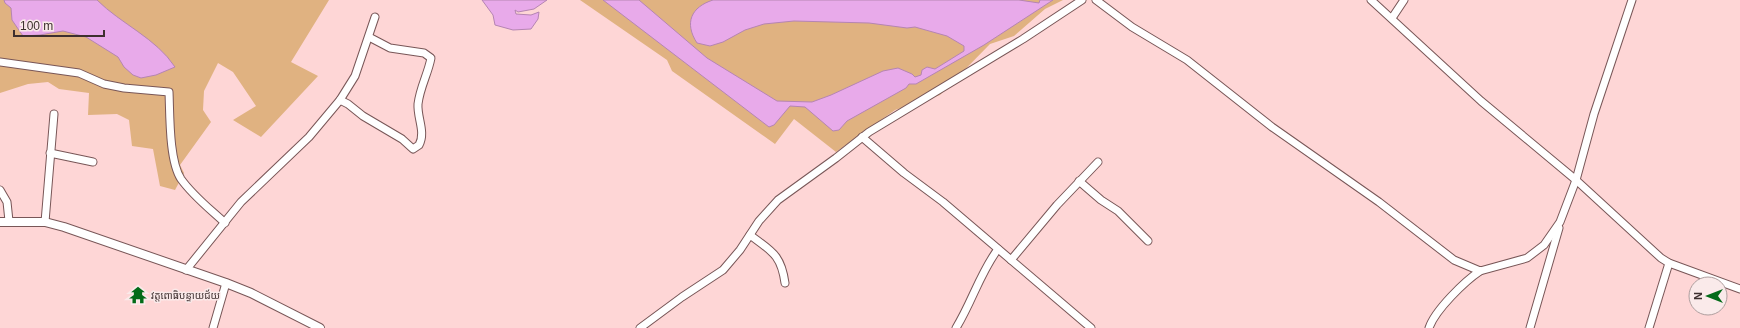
<svg xmlns="http://www.w3.org/2000/svg" width="1740" height="328" viewBox="0 0 1740 328" font-family="Helvetica,'Noto Sans Khmer',sans-serif">
<style>
.green{fill:#e0b281}
.water{fill:#e8aaea;stroke:#b585b2}
.lines{fill:none;stroke-linecap:round;stroke-linejoin:round}
.minor-casing{stroke:#785657;stroke-width:9}
.tertiary-casing{stroke:#785657;stroke-width:10}
.minor{stroke:#fff;stroke-width:7}
.tertiary{stroke:#fff;stroke-width:8}
.labels{text-anchor:middle;stroke-width:3;stroke-linejoin:round;paint-order:stroke}
.poi-label{font-size:10px;fill:#3e2f2f;stroke:#faeaea;text-anchor:start}
</style>
<rect width="100%" height="100%" fill="#fed6d6"/>
<!-- green -->
<g class="green">
<polygon points="0,0 329,0 291,62 318,76 261,137 233,120 256,106 233,72 218,63 204,91 203,110 211,122 180,165 184,173 175,190 160,186 153,149 132,146 129,120 117,114 88,115 89,93 59,89 48,82 28,84 0,93"/>
<polygon points="580,0 1063,0 1045,9 1014,36 990,44 940,95 895,110 836,152 794,119 775,144 672,71 667,60"/>
</g>
<!-- water -->
<g class="water">
<path d="M4 0H97C121 24 156 38 175 67L156 75 141 78 133 75 124 67 118 57 86 37 63 31 40 35 23 36 12 20 11 8 5 3Z"/>
<polygon points="482,0 547,0 534,9 518,12 515,10 516,14 531,15 539,12 538,19 531,29 513,30 495,25 493,15"/>
<path d="M603 0H639L707 58 777 101 812 102 831 95 883 71 898 68 912 74 915 77 921 75 922 70 927 67 935 69 964 51V46L947 36 915 27 907 28 869 23 794 21 764 24 745 30 723 42 710 46 697 43C684 23 691 7 713 0H1019L1039 3 1040 0H1053L984 45 916 84H909L906 88 847 121 839 130 833 131 805 107 790 106 774 125 769 127Z"/>
</g>
<g class="lines">
<!-- minor casing -->
<g class="minor-casing">
<g id="minor">
<polyline points="1096,0 1132,27 1187,60 1272,127 1379,202 1454,260 1480,271 1527,258 1544,245 1560,222 1576,180 1594,114 1632,0"/>
<polyline points="1371,0 1481,101 1576,180 1661,258 1669,263 1740,289"/>
<polyline points="1392,18 1404,0"/>
<path d="M0 62 79 73 104 84 124 88 169 92C170 115 169 161 181 179 193 196 210 209 225 223"/>
<path d="M340 100 348 104 363 116 402 139 413 149 419 145C426 132 417 118 418 104 420 87 428 74 431 58L424 53 390 48 369 37"/>
<polyline points="862,137 904,173 943,202 1091,328"/>
<polyline points="50,153 93,162"/>
<polyline points="1079,181 1101,200 1118,211 1148,241"/>
<polyline points="0,190 7,202 9,221"/>
<polyline points="45,222 54,114"/>
<path d="M750 235C771 251 781 254 785 283"/>
<polyline points="1011,260 1057,205 1098,162"/>
<polyline points="186,270 241,202 309,137 340,100 355,76 375,17"/>
<polyline points="213,328 226,283"/>
<polyline points="640,328 682,297 723,270 740,250 759,221 778,200 836,158 869,132 1023,39 1082,0"/>
<path d="M956 328C972 302 980 273 998 249"/>
<path d="M1429 328C1435 310 1465 281 1480 271"/>
<polyline points="1530,328 1559,228"/>
<polyline points="1649,328 1669,263"/>
</g>
</g>
<!-- tertiary casing -->
<g class="tertiary-casing">
<polyline id="tertiary" points="0,222 45,222 64,227 226,283 251,293 320,328"/>
</g>
<!-- minor -->
<use href="#minor" class="minor"/>
<!-- tertiary -->
<use href="#tertiary" class="tertiary"/>
</g>
<!-- icons -->
<defs>
<g id="temple-bare" transform="scale(1.38)"><path d="M0-6L5-2H3V0L6.5 2.5H4V6H1.5V3h-3V6H-4V2.5H-6.5L-3 0V-2H-5Z" fill="#026b18" stroke="#faeaea" stroke-width="2.5" paint-order="stroke"/></g>
</defs>
<g fill-rule="evenodd">
<use href="#temple-bare" x="138" y="295"/>
</g>
<g class="labels">
<!-- poi labels -->
<g class="poi-label">
<text x="151" y="299">វត្តពោធិបន្ទាយជ័យ</text>
</g>
</g>
<!-- north arrow -->
<g transform="translate(1708 296) rotate(270)"><circle r="19" fill="#faeaea" stroke="#af9f9f"/>
<path d="M0-3L7 15L0 10L-7 15Z" fill="#026b18"/>
<text y="-6" font-size="11" font-weight="bold" text-anchor="middle" fill="#3e2f2f">N</text>
</g>
<!-- scale -->
<path d="M14 30v6h90v-6" fill="none" stroke="#3e2f2f" stroke-width="2"/>
<text x="20" y="30" font-size="12" fill="#3e2f2f" stroke="#faeaea" stroke-width="3" paint-order="stroke">100 m</text>
</svg>
